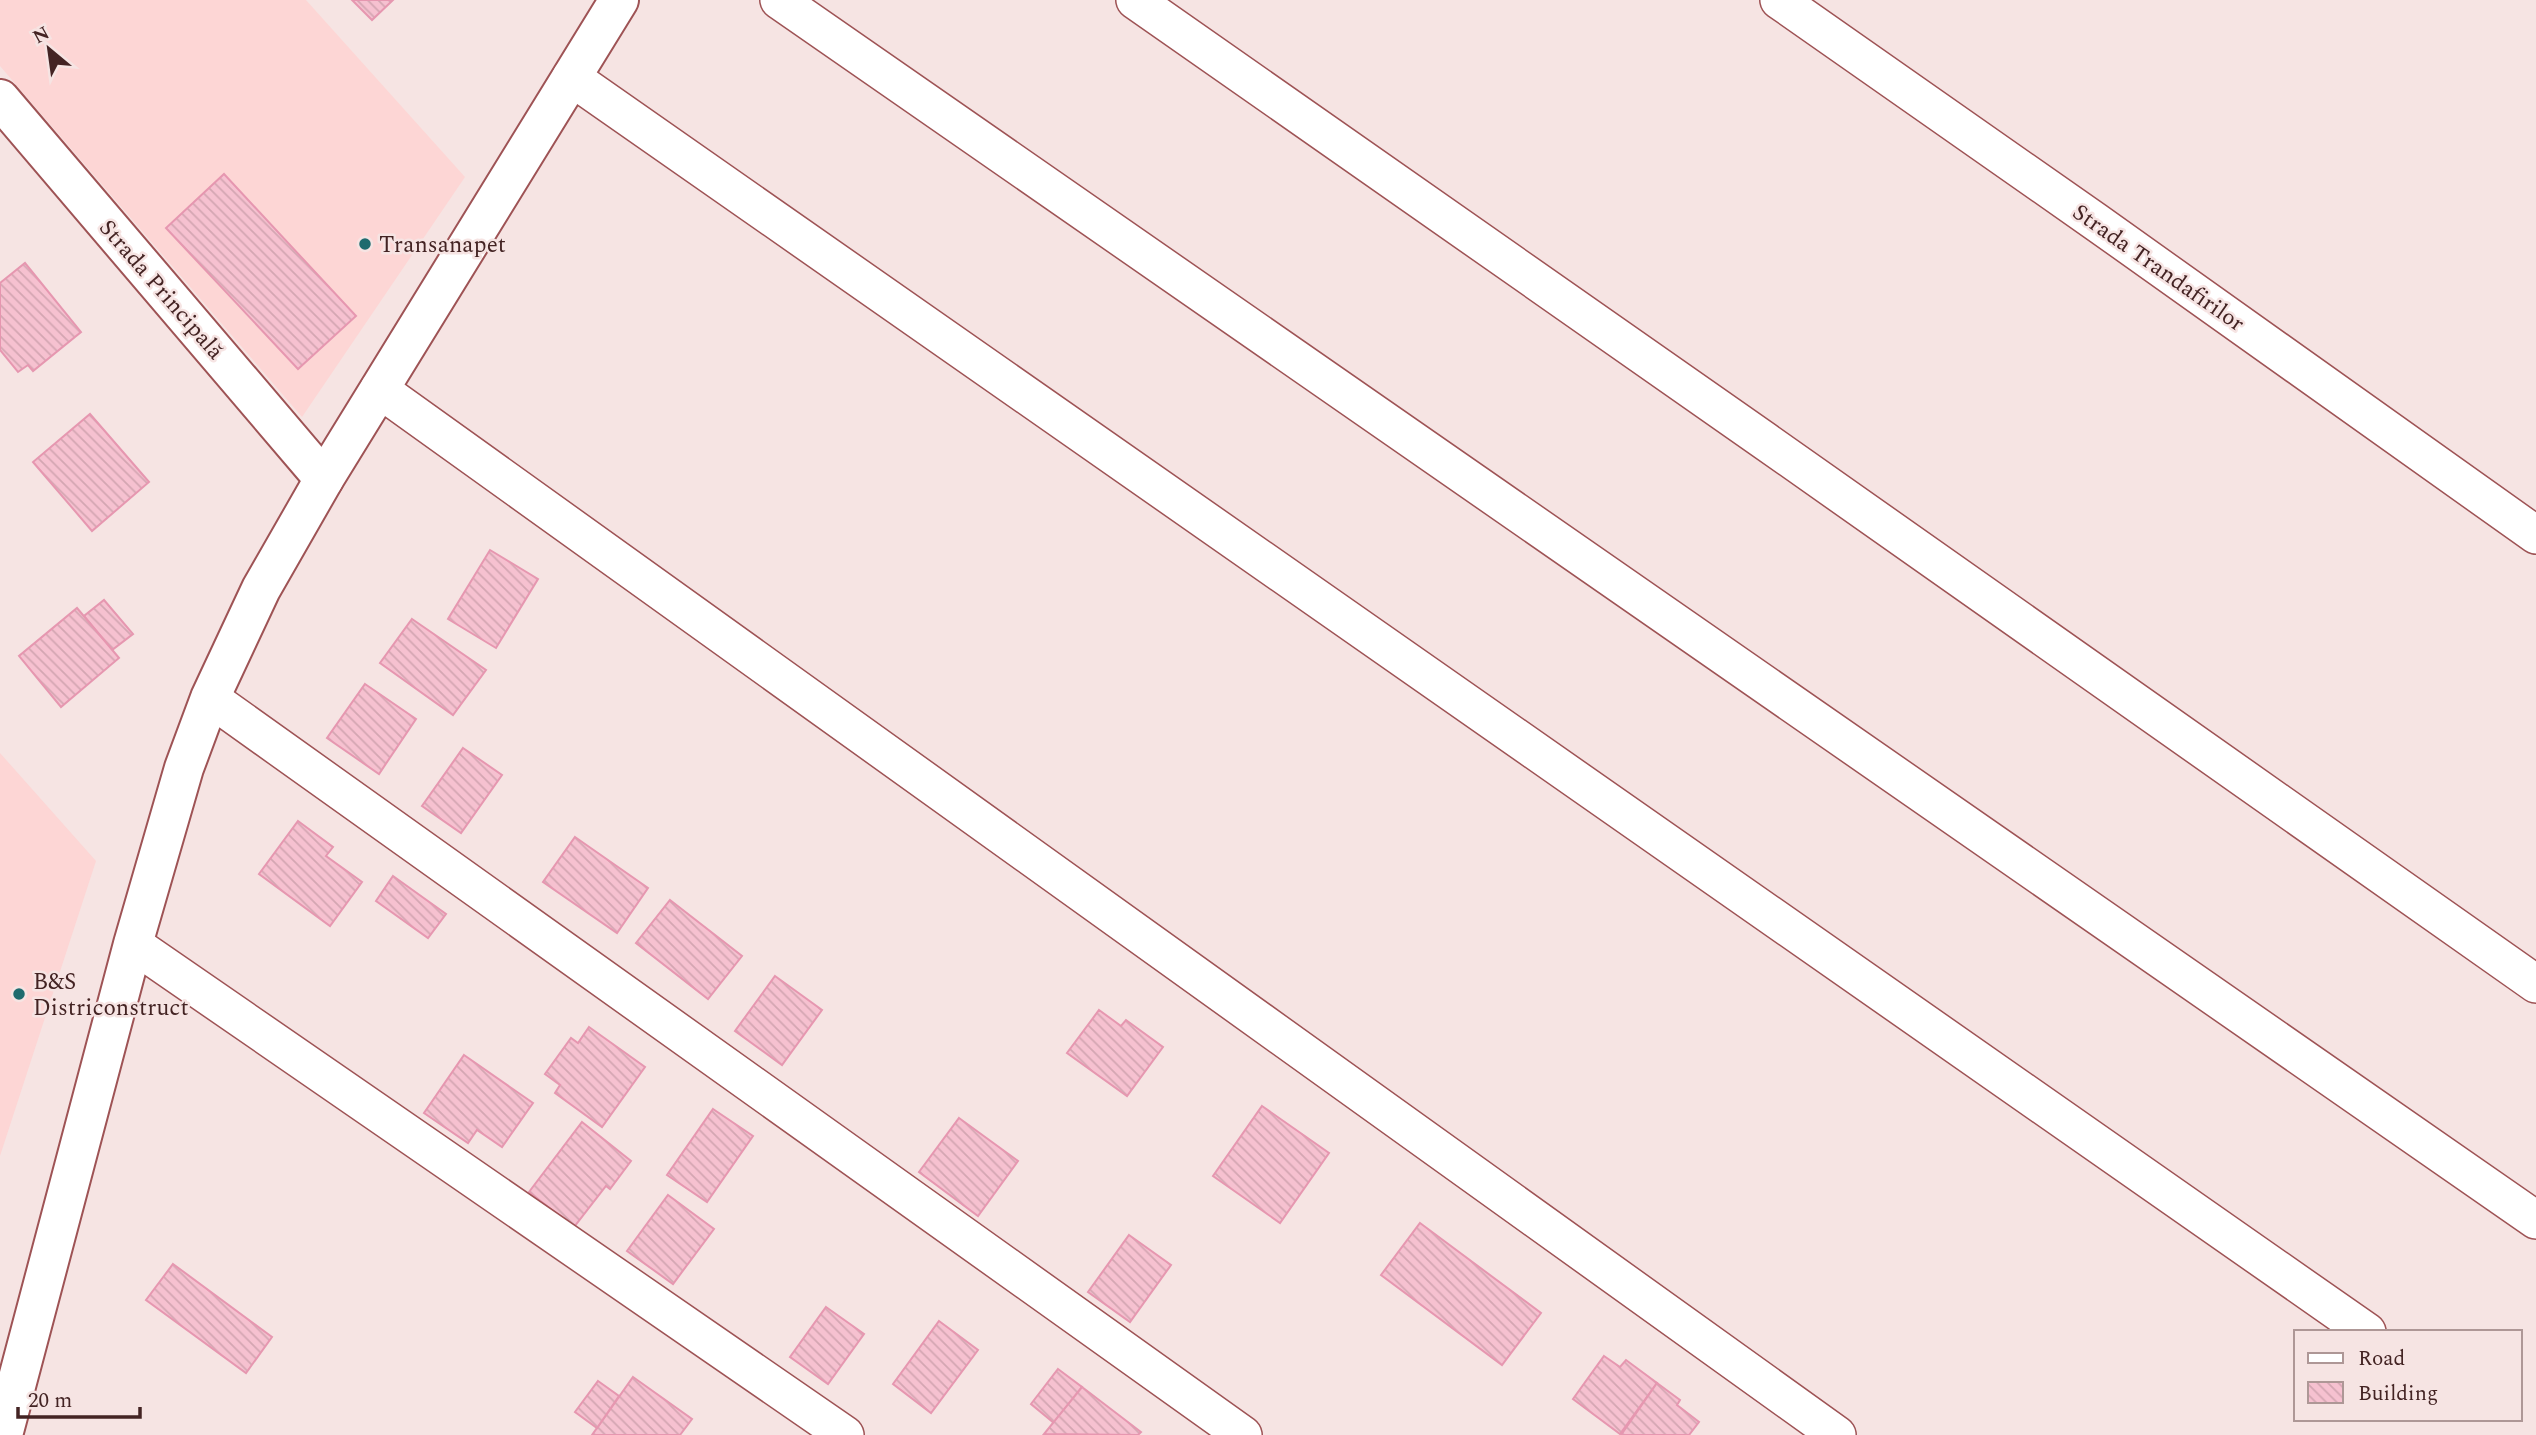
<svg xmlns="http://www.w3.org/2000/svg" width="2536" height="1435" viewBox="0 0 2536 1435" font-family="Spectral,serif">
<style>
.built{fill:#fdd6d5}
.building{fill:url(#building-back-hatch);stroke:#e697b0;stroke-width:2}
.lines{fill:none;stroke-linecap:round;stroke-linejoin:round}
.street-casing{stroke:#9e5355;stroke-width:40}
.secondary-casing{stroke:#9e5355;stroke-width:42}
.street{stroke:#fff;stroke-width:37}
.secondary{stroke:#fff;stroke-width:38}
.poi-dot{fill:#1e6b6e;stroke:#f6e4e3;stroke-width:2.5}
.labels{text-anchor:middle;stroke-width:5;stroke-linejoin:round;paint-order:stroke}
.poi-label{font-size:23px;fill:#432323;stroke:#f6e4e3;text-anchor:start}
.street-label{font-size:23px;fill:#432323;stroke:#f6e4e3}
</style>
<defs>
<pattern id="building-back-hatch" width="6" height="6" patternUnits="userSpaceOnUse" patternTransform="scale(1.75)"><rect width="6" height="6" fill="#f6c1d0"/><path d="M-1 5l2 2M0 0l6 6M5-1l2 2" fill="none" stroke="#d4a6b2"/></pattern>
</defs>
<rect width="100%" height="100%" fill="#f6e4e3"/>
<!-- built -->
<g class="built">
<polygon points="0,0 306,0 465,177 302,417 0,66"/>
<polygon points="0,753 96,861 0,1156"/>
</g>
<!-- building -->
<g class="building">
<polygon points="352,0 393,0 372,20"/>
<polygon points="224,174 356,316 298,369 166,228"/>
<polygon points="25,263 81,332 33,371 28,365 18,372 0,350 0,283"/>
<polygon points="90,414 149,482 92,531 33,462"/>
<polygon points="490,550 538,579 496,648 448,619"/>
<polygon points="104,600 133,634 112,650 84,616"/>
<polygon points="77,608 119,658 61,707 19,656"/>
<polygon points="412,619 486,670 453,715 380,663"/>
<polygon points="365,684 416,719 379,774 327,738"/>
<polygon points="463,748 502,775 461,833 422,806"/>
<polygon points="298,821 333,847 326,856 362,882 330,926 259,874"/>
<polygon points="575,837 648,888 617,933 543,882"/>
<polygon points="393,876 446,914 428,938 376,901"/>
<polygon points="670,900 742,956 708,999 636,943"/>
<polygon points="775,976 822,1010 782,1065 735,1031"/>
<polygon points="1099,1010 1121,1026 1126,1020 1163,1047 1127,1096 1067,1053"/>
<polygon points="589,1027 645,1067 602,1127 555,1093 560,1085 545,1074 571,1038 578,1043"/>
<polygon points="464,1055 533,1103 502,1147 477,1130 468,1143 424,1113"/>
<polygon points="1262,1106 1329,1153 1280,1223 1213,1176"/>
<polygon points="713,1109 753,1136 707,1202 667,1175"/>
<polygon points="959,1118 1018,1161 978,1216 919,1172"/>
<polygon points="582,1122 631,1161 610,1189 606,1186 574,1227 529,1192"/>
<polygon points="668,1195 714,1229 673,1284 627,1251"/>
<polygon points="1420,1223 1541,1313 1502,1365 1381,1275"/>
<polygon points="1129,1235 1171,1265 1130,1322 1088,1292"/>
<polygon points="173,1264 272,1337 246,1373 146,1300"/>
<polygon points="826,1307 864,1334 828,1384 790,1357"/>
<polygon points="939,1321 978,1350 931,1413 893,1384"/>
<polygon points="1604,1356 1620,1367 1626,1360 1657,1383 1620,1434 1573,1399"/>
<polygon points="1058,1369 1082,1387 1054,1423 1031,1404"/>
<polygon points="633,1377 692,1419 680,1435 592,1435"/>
<polygon points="598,1381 619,1396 597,1428 575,1412"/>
<polygon points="1657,1383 1680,1400 1677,1405 1699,1422 1689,1435 1621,1435"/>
<polygon points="1082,1387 1141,1432 1138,1435 1044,1434"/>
</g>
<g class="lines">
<!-- street casing -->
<g class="street-casing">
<g id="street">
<polyline points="779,0 2536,1220"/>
<polyline points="1135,0 1765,441 2536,984"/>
<polyline points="1779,0 2096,222 2536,535"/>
<polyline points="571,77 2367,1332"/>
<polyline points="379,389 1837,1435"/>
<polyline points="210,698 1243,1435"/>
<polyline points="133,944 845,1435"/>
</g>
</g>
<!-- secondary casing -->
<g class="secondary-casing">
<g id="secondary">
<polyline points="0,99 324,479"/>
<polyline points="3,1435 133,944 184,768 210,698 261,589 324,479 619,0"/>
</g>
</g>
<!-- street -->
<use href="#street" class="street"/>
<!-- secondary -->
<use href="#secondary" class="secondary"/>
</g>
<!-- markers -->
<g class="poi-dot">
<circle cx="365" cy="244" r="7"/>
<circle cx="19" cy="994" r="7"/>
</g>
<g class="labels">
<!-- poi labels -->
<g class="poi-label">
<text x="379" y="252">Transanapet</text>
<text x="33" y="989">B&amp;S<tspan x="33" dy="26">Districonstruct</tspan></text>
</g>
<!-- street labels -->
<g class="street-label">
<text transform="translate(2159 267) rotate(35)" y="8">Strada Trandafirilor</text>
<text transform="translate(162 289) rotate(49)" y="8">Strada Principală</text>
</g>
</g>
<!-- legend -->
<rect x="2294" y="1330" width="228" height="91" fill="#f6e4e3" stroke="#ae9796" stroke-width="2"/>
<rect x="2308" y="1353" width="35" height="10" fill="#ffffff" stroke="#ae9796" stroke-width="2"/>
<text x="2358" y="1365" font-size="21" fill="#432323">Road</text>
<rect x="2308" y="1382" width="35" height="21" fill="url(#building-back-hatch)" stroke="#ae9796" stroke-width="2"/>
<text x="2358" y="1400" font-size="21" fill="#432323">Building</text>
<!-- north arrow -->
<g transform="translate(49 49) rotate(331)" stroke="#f6e4e3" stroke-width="5" paint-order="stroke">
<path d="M0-5L12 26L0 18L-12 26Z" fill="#432323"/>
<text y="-10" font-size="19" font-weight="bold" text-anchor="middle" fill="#432323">N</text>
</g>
<!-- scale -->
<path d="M18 1407v10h122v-10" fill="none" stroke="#432323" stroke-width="3.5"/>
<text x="28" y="1407" font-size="21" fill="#432323" stroke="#f6e4e3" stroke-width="5" paint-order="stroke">20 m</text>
</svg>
